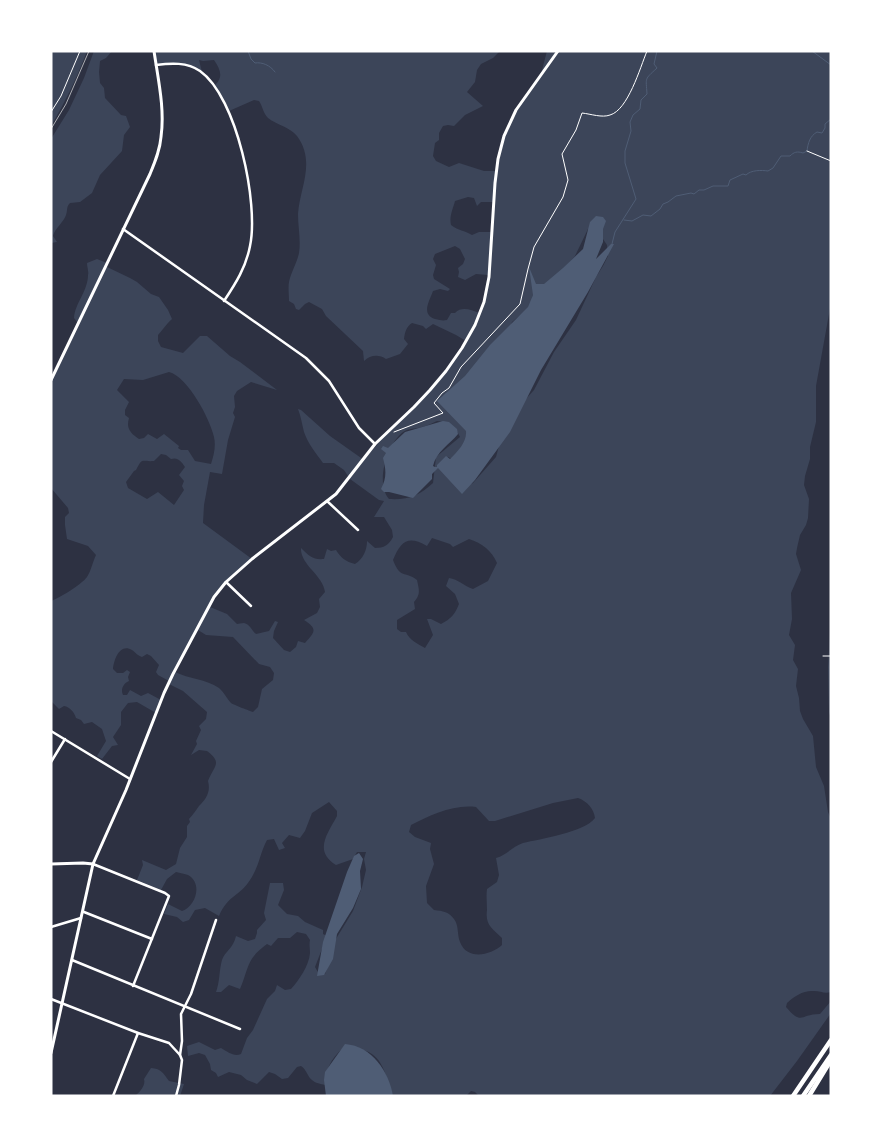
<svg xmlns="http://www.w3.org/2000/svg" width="882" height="1147" viewBox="0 0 882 1147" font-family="'Zilla Slab',serif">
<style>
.green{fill:#3c4559;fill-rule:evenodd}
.water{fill:#4f5d75}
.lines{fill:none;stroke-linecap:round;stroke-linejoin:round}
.stream{stroke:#4f5d75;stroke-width:1}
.path{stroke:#fff;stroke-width:1}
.minor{stroke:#fff;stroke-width:2.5}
.tertiary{stroke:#fff;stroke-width:3}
.secondary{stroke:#fff;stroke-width:3}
.motorway{stroke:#fff;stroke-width:4.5}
.rail{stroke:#abadb3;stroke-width:1}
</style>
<rect width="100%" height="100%" fill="#2d3142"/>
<!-- green -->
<g class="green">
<path d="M51 51H87C77 78 65 102 51 126Z"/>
<path d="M94 51H112L106 58 100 61 99 72 100 83 104 88 105 98 121 115 126 116 130 127 124 135 122 151 100 175 92 193 80 202 70 203C66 207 68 209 66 215 64 222 55 228 53 236L57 242 51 243V139L69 110 84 78Z"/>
<path d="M154 51H500L493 58 481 64 477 70 475 82 467 92 483 106 465 115 454 126 448 125 443 126 439 133V140L435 143 433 156 436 161 449 167 459 163 484 171H496L506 132 516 111 543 73 542 70 547 51H831V303L816 386V422L810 447V459L805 476 804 485 809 499 808 518 806 525 800 535 797 548 796 554 801 570 791 593 792 619 789 635 795 645 793 660 798 669 796 686 799 698 800 711 803 719 813 736 816 767 824 786 828 812 831 819V992C824 994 821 991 814 991 804 990 794 996 787 1003L786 1007C802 1026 800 1014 820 1014L831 1001V1013L797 1061 770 1096H479L475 1092 471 1091 466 1096H389C389 1080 383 1057 366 1051 359 1049 350 1050 342 1049 331 1059 325 1070 325 1085 321 1084 315 1083 312 1080 307 1076 307 1070 301 1066L297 1067 288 1078 282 1079 275 1074 269 1072 257 1084 247 1080 241 1075 229 1072 218 1077 216 1073 211 1070 210 1064 205 1055 199 1053 188 1056 187 1046 199 1042 215 1050 221 1048C228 1052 234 1057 241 1054L247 1038 253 1030 267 999 275 991 277 985 285 990 291 989C299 980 309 966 310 953 310 948 309 945 310 940L306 934 297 932 290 938H278L271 946 267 944C246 959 249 968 240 989L229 985 221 992H216C220 981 219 971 222 960 225 951 233 949 236 936L248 941 255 939 257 933V930L266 920 264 913 270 883H283L284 890 278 905 287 914 298 916 305 922 323 930V934L327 936 315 967 319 974H325L330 961 331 947 353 911 362 887 366 870 364 859 366 852H357L353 859 336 865C313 851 328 833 337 816V811L329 802 312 813 305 831 300 838 289 835 282 843 285 848 279 850 274 839 267 840C260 853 259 867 250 880 240 896 228 895 219 916L205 908 195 910 189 920 183 922 177 917 164 914 168 904 182 911C196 906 203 883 188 875 185 874 180 873 176 872L167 879 161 890 137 880 143 865 142 860 166 870 176 864 180 848 187 837V826L190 822 189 819C193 815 196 810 199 806 206 799 211 792 208 781 214 766 223 763 207 751L199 750 191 755 197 744 196 741 201 730 199 726 206 719 207 712 183 691 169 684V681L158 675 156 672 159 665 151 656 147 654 142 657C137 655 136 653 132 650 120 643 114 659 113 669L117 673H123L127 670 130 672 128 677 129 681C124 683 120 689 123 695H127L130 690 141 696 148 693 161 700 156 713 137 702 128 703 121 712V725L113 737 118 745 112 746 102 759 97 756 106 741 102 729 92 722 84 724 81 720 76 718C74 712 70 707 64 706L59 709 51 701V601C61 597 81 585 87 577 91 571 93 561 96 555L88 546 67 539 65 525V517L69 513 68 508 51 488V381L78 323 74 318C75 303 88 291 88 275 89 272 87 267 87 263L97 259 107 263V267L130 278 137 282 151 294 159 297 168 310 172 319C166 324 163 330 158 335V341L161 347 183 353 200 336H207L230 356 240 362 277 390 251 382 237 391 234 396 235 407 233 413 235 417 228 440 222 474 210 472 204 505 203 523 252 559C236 573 218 587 210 607L227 614 237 624C239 624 241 623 244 623 250 624 252 631 256 634L269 631 275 621 278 622 274 631 273 638 284 650 290 652 296 647 298 641 305 643C315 632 318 629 304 620L317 613 320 607 319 599 325 592C323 575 300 565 301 548 309 556 313 560 324 559L327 549 331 551 336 550C340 557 346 562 355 564 363 559 367 550 367 541L375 548C384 548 389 545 393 537L392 530 384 517H374L384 501 379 500 350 479 344 470 334 463H323C316 453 308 444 304 432 302 424 301 417 298 409L301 410 330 436 364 460 388 432 446 372 466 341 456 335 433 324 426 329 423 326 412 323C406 327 405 332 404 339L408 344 400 354 386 359C379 354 370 355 364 361L363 351 326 316 322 309 309 302 305 304 299 310 296 309 294 304 289 301C289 295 288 287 289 282 291 272 297 263 299 253 301 240 298 227 298 214 300 187 316 162 297 136 290 127 277 125 268 118 263 113 263 107 259 101L254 100 229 111 215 85C224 77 220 69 214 60L203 61 199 60 202 72C184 64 175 63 156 65ZM468 197 474 198 477 206 481 202H493L491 232H479L472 235C464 230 459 231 451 225 449 216 453 209 455 201ZM588 229 601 236 607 245 608 256 603 266 596 277 576 320 554 352 534 390 517 409 502 435 496 457 473 483 460 489 444 460 448 457 452 459 473 437 512 322 530 307 535 287 550 284 557 277 575 256ZM455 246 460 249 465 259 463 264 458 268 459 272 458 277 465 280 476 274 488 275 483 303 479 313C471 310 462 306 455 313H451L447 320C442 321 440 320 435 319 421 314 429 302 433 291L440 289 448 291 450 289 434 279 433 275 436 265 433 259 435 254ZM169 372C188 377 210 419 214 437 216 446 214 455 211 464L195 461 188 450H181L178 448 179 446 164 434 157 439 148 434 144 438 139 439C130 433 126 428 129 418L125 415V410L129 402 117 390 124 379 143 380ZM437 421C447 422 456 427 460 437L436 457 433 483C419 496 408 500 389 499 375 483 387 444 403 432 409 428 416 429 422 427 427 426 432 423 437 421ZM161 454 166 455 171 459C178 457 181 461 185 467L179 475 184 481 182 486 184 490 174 505 158 492 147 499 128 488 126 482 134 471 136 470C143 457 141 462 154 461ZM432 538 450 544 453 547 469 539C482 543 492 551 497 563L488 581 473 589C464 586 458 579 449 578L446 586 455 594 459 604C455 614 451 619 441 624L431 619H427L433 635 425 648C418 644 409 640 406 632H401L397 629V620L415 609 414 602C421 594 419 590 417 580 404 570 401 580 393 560 401 541 408 535 427 546ZM198 630 206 635 233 637 259 664 270 667 274 673 273 680 262 689 258 707 253 712C250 711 234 705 231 703 227 699 224 692 219 688 206 679 189 679 175 672ZM578 798C587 801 594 809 595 818 585 832 540 839 523 843 513 846 507 855 496 858L499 875 497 882 487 889C486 896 487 903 487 910 485 925 492 928 502 938V945C491 955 467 961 460 942 457 935 459 925 454 919 449 912 443 911 434 910L427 903 426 886 434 864 430 849 431 843 415 837 409 832 411 825C430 815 454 804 476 807L489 821H495L553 803Z"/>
<polygon points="831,615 831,719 829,712 828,667"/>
<path d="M151 1068C162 1069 163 1073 169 1081L184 1084 180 1096H135C140 1092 146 1085 144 1079Z"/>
</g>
<!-- water -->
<g class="water">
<path d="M596 216 603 217 606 221 603 229V242L596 259 611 244H614L588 292 541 370 510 432 475 480 462 494 438 468 432 474V479L413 498 389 492H384L381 489C387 477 386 470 383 458L386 453 381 449 383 446 388 448 405 432 443 421 449 422 457 429 458 434C450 444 436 452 433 466L435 467H437V465L446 456 450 459C458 451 467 442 466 431L437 401 465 376 490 345 528 307 533 295 529 267 536 284H544L563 268 583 249 590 222Z"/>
<polygon points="359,853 363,859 360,871 361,889 353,908 337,934 333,959 324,975 317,976 323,942 347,872 354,856"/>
<path d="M345 1044C372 1046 389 1072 393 1096H326L324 1080 325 1072Z"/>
</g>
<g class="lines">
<!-- stream -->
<g class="stream">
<path d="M248 51 251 59 255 63C262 62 270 65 275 72"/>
<polyline points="812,51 831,65"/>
<path d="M624 220 632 221 643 215 651 216 660 209 663 204 668 202 676 196 691 193 694 194 699 190H704L713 186H728L730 180 743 174 746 175C751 170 761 170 768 171L773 168 781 156H790C794 152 797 151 803 153L807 151C808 143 810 136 817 132L822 133 825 128V124L831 119"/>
<path d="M612 244 615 232 636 199 625 163V151L631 131 630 122 633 115 640 109 641 100 647 94C646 77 644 80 657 68L654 64 657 51"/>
</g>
<!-- path -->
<g class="path">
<polyline points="51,112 61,96 80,51"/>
<polyline points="807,151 831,161"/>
<path d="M394 432 443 413 434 403 442 393 449 388 461 367 520 304 528 269 534 247 563 197 568 180 562 154 576 130 582 113C591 114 602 118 610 115 628 110 640 68 647 51"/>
<polyline points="823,656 831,656"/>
</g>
<!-- minor -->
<g class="minor">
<path d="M156 65C171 63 187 62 200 71 237 97 259 204 250 246 246 267 236 283 224 301"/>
<polyline points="123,229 306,358 329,381 359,428 375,444"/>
<polyline points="327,501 358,530"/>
<polyline points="226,582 251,606"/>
<polyline points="51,731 130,779"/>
<polyline points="51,762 65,739"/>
<polyline points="93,864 165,893 169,896 133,986"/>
<polyline points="84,912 152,939"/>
<polyline points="51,927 81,918"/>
<polyline points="72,960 240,1029"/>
<polyline points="51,999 138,1033 169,1043 180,1055"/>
<polyline points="113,1096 138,1033"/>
<polyline points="176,1096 179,1085 182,1060 180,1055 182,1041 181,1014 191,994 216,920"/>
</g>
<!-- tertiary -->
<path class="tertiary" d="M51 380 150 174C155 162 160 150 161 137 165 109 158 79 154 51"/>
<!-- secondary -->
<g class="secondary">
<polyline points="51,864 83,863 93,864"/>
<polyline points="51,1053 93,864 126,790 164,693 173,674 214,597 226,582 252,559 336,494 375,444 414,407 430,390 446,371 462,348 475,325 484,302 489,277 495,183 498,159 504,136 516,110 558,51"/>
</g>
<!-- motorway -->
<g class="motorway">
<polyline points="793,1096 831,1040"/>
<polyline points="803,1096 831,1055"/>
<polyline points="809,1096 831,1060"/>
</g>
<!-- rail -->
<polyline class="rail" points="51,129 66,104 89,51"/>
</g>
<!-- border -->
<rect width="882" height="1147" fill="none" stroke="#ffffff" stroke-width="105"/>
</svg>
